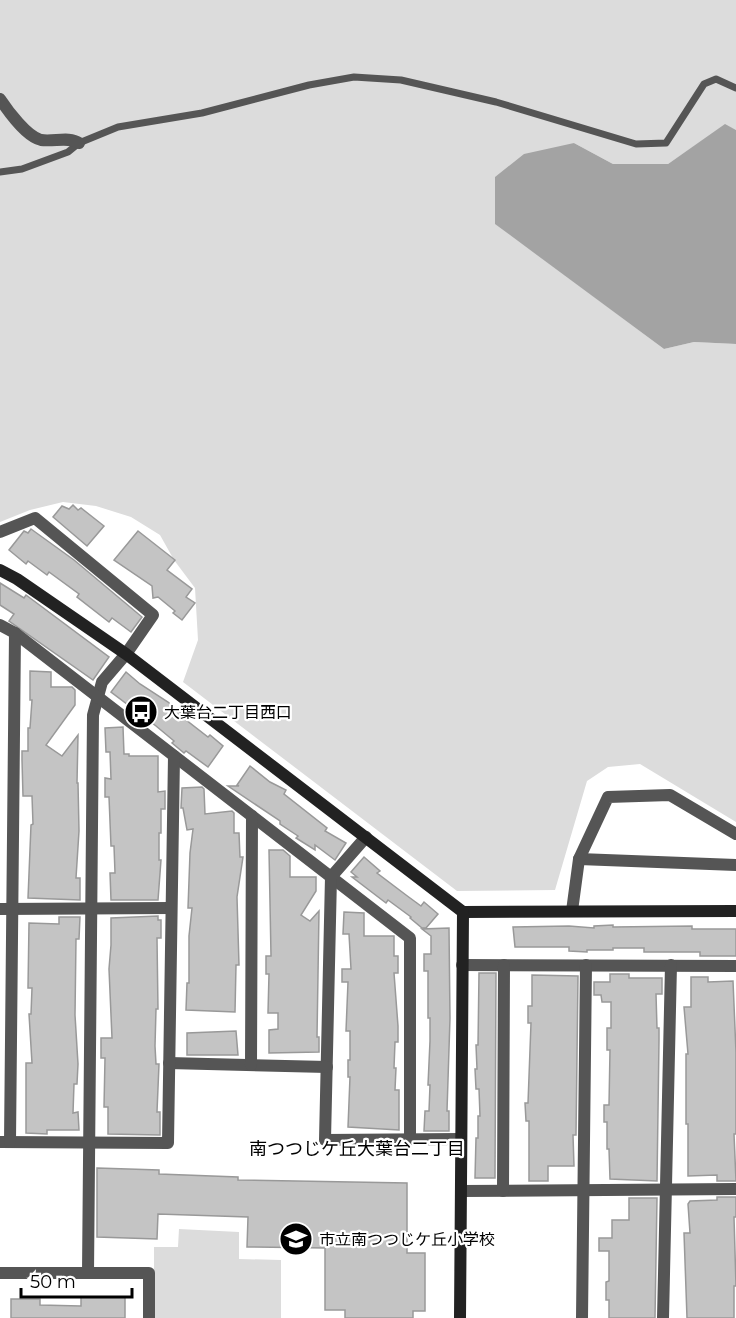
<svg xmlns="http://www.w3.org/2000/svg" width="736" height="1318" viewBox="0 0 736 1318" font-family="Montserrat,'Noto Sans JP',sans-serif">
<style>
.green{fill:#dcdcdc}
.water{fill:#a3a3a3}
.building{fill:#c4c4c4;stroke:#999;stroke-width:1.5}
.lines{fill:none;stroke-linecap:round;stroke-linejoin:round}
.lane{stroke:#555;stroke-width:7}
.street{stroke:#555;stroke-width:12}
.secondary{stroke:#222;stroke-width:12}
.labels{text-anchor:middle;stroke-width:4.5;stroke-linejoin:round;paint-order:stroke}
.poi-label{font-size:16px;fill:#000;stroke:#fff;text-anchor:start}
.neighbourhood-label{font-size:18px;fill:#000;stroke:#fff}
</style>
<rect width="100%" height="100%" fill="#fff"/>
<!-- green -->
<g class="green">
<polygon points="0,0 736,0 736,130 725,125 668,164 613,164 574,143 495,223 664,349 694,342 736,344 736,822 640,764 608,767 587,781 555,890 457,891 183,682 198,640 195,588 174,560 160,535 131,517 96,506 63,502 30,510 0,522"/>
<polygon points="179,1229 239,1232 239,1259 281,1260 281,1318 154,1318 154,1247 178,1247"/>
</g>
<!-- water -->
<polygon class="water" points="725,124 736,130 736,344 694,342 664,349 495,224 495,177 524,154 574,143 613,164 668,164"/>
<!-- building -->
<g class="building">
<polygon points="73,505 78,510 81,508 104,526 87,546 53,517 62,506 69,509"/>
<polygon points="31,529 74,560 142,617 131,632 112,618 109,622 77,597 79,594 49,572 47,575 28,561 26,564 9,550 24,531 28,533"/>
<polygon points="138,531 175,560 167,570 192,589 186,597 195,603 182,620 173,613 175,611 158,597 153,598 152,586 114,560"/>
<polygon points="0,583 24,598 26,595 109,657 93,680 9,621 14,614 0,605"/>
<polygon points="30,671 51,672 51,687 72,687 75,690 75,705 46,745 62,756 78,735 77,783 78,783 79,831 76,878 80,878 80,900 28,898 31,825 33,824 32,796 23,796 22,760 22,751 28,751 28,728 30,728 32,700 30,700"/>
<polygon points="126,672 140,684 168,702 182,714 181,716 208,737 210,735 223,746 208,767 186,751 184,753 172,743 174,741 156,726 111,692"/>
<polygon points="123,727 124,754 129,754 129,756 158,756 158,792 165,791 165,809 161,809 161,833 159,833 159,860 161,860 158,900 111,900 110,873 115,873 114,846 111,846 109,797 105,797 105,778 111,779 110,752 106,752 105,728"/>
<polygon points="250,766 270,782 286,790 284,794 327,828 325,831 346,843 335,860 315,845 315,850 296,838 298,836 280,824 280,821 228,786 239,786 237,785"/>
<polygon points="202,787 204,789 205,814 232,811 234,813 234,833 239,833 240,857 243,857 237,897 239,965 236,965 235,1012 186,1010 187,983 189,983 189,936 192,908 188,908 190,853 193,829 187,830 183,808 181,808 182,788"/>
<polygon points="269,850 283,850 290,856 290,877 316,877 316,891 301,915 310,921 319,911 317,1037 319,1037 319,1052 269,1053 269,1030 278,1029 278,1013 268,1013 269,974 266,974 266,956 271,956"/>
<polygon points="364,857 380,871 377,873 406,895 421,906 424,902 438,914 426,928 422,928 410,918 411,917 388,900 386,903 352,877 357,877 351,872"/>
<polygon points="344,912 364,913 364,936 394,936 394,956 398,956 398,973 394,973 398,1026 398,1042 395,1042 394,1068 396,1068 395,1090 399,1090 399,1130 348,1127 350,1077 348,1077 348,1060 350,1060 350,1031 346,1031 348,982 342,982 342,969 351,969 349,934 343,934"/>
<polygon points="158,916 158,920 161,920 161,938 157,938 158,1009 156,1009 155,1046 156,1064 159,1064 157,1112 160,1112 160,1135 108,1134 108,1107 104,1107 105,1058 101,1058 101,1038 112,1038 109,969 111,945 111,918"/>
<polygon points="59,917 80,917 79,939 76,939 75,1015 78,1064 77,1084 74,1084 73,1113 78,1112 79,1130 47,1130 47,1134 26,1133 26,1063 32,1063 29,1014 31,1014 32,988 28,988 29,923 59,924"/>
<polygon points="613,925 613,927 692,926 692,929 736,929 736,956 700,956 700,952 644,952 644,948 613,948 613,950 587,950 587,952 569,951 569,947 515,947 513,927 569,926 594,928 594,926"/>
<polygon points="449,928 450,1018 447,1111 449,1111 449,1131 424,1131 425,1111 429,1111 430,1085 428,1085 430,1041 430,1018 428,1018 428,971 424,971 424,954 431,954 431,936 422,929"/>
<polygon points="479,973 496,973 495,1178 475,1178 476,1138 478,1138 478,1116 480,1116 479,1089 476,1089 475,1069 477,1069 476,1045 478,1045"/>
<polygon points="610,974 629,974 629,978 662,978 662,994 656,994 657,1028 659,1028 659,1040 657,1181 610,1179 609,1149 607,1149 607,1122 604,1122 604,1105 609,1105 610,1050 607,1050 607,1028 611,1028 611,1002 602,1002 601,995 594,995 594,982 610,982"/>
<polygon points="532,975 578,976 576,1135 573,1135 574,1166 548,1166 548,1181 529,1181 529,1121 526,1121 525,1103 528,1103 531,1023 528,1023 528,1006 532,1006"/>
<polygon points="691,977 708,977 708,982 733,981 736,1052 736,1134 734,1134 736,1181 717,1181 717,1175 688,1176 688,1124 686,1124 686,1054 688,1054 684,1007 691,1007"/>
<polygon points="236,1031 238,1055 187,1055 187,1033"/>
<polygon points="97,1168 159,1170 159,1174 238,1177 238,1180 407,1183 407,1253 425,1253 425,1311 413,1311 413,1318 345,1318 345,1310 325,1310 325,1248 247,1247 248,1217 158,1214 157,1239 97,1237"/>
<polygon points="717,1197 736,1197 736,1217 734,1217 736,1286 734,1286 734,1318 687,1318 684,1233 690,1233 688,1204 690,1201 717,1200"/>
<polygon points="629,1198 657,1198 655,1318 609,1318 609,1300 606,1300 606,1282 609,1281 609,1251 599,1251 599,1238 612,1238 612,1220 629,1220"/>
<polygon points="81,1297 125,1297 125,1318 11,1318 11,1299 40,1299 40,1305 81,1306"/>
</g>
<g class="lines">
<!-- lane -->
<polyline class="lane" points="0,172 22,169 68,152 79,143 118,127 202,113 309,85 354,77 401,80 496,102 636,144 666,143 704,84 716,79 736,88"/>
<!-- street -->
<g class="street">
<path d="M0 99C8 111 27 137 41 140 54 142 69 136 79 143"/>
<polyline points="0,532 35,518 153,615 126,654 102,682 93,715 88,1273"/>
<polyline points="0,625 15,633 410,938 410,1139"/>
<polyline points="366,837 331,877 325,1140 461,1139"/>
<polyline points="579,859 736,865"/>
<polyline points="0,909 171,908"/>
<polyline points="572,911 579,859 608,797 670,795 736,834"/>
<polyline points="462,965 736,966"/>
<polyline points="169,1063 327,1067"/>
<polyline points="251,1065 252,816"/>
<polyline points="0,1142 168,1143 174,756"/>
<polyline points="10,1142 15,633"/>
<polyline points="461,1191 736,1189"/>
<polyline points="503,1191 504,965"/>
<polyline points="0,1273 149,1273 149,1318"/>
<polyline points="582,1318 586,965"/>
<polyline points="663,1318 671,965"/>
</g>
<!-- secondary -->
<g class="secondary">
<polyline points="0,570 17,579 126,654 463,912 736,911"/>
<polyline points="460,1318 463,912"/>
</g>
</g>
<!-- icons -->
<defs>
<g id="bus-disc" transform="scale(1.725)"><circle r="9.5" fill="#000" stroke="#fff"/><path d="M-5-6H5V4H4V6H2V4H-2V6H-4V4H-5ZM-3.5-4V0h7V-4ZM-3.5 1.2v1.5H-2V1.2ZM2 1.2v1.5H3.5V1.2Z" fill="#fff"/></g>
<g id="school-disc" transform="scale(1.725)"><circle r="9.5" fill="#000" stroke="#fff"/><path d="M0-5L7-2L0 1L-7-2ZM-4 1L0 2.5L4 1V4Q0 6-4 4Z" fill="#fff"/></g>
</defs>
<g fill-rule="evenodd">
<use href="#bus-disc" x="141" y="712"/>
<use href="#school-disc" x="296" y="1239"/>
</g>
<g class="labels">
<!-- poi labels -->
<g class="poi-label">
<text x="164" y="718">大葉台二丁目西口</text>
<text x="319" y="1245">市立南つつじケ丘小学校</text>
</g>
<!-- neighbourhood labels -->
<g class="neighbourhood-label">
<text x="357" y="1155">南つつじケ丘大葉台二丁目</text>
</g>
</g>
<!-- scale -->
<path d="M21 1288v9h111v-9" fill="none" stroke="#000000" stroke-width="3"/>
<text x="30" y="1288" font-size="18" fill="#000000" stroke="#ffffff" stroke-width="4.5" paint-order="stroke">50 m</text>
</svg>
